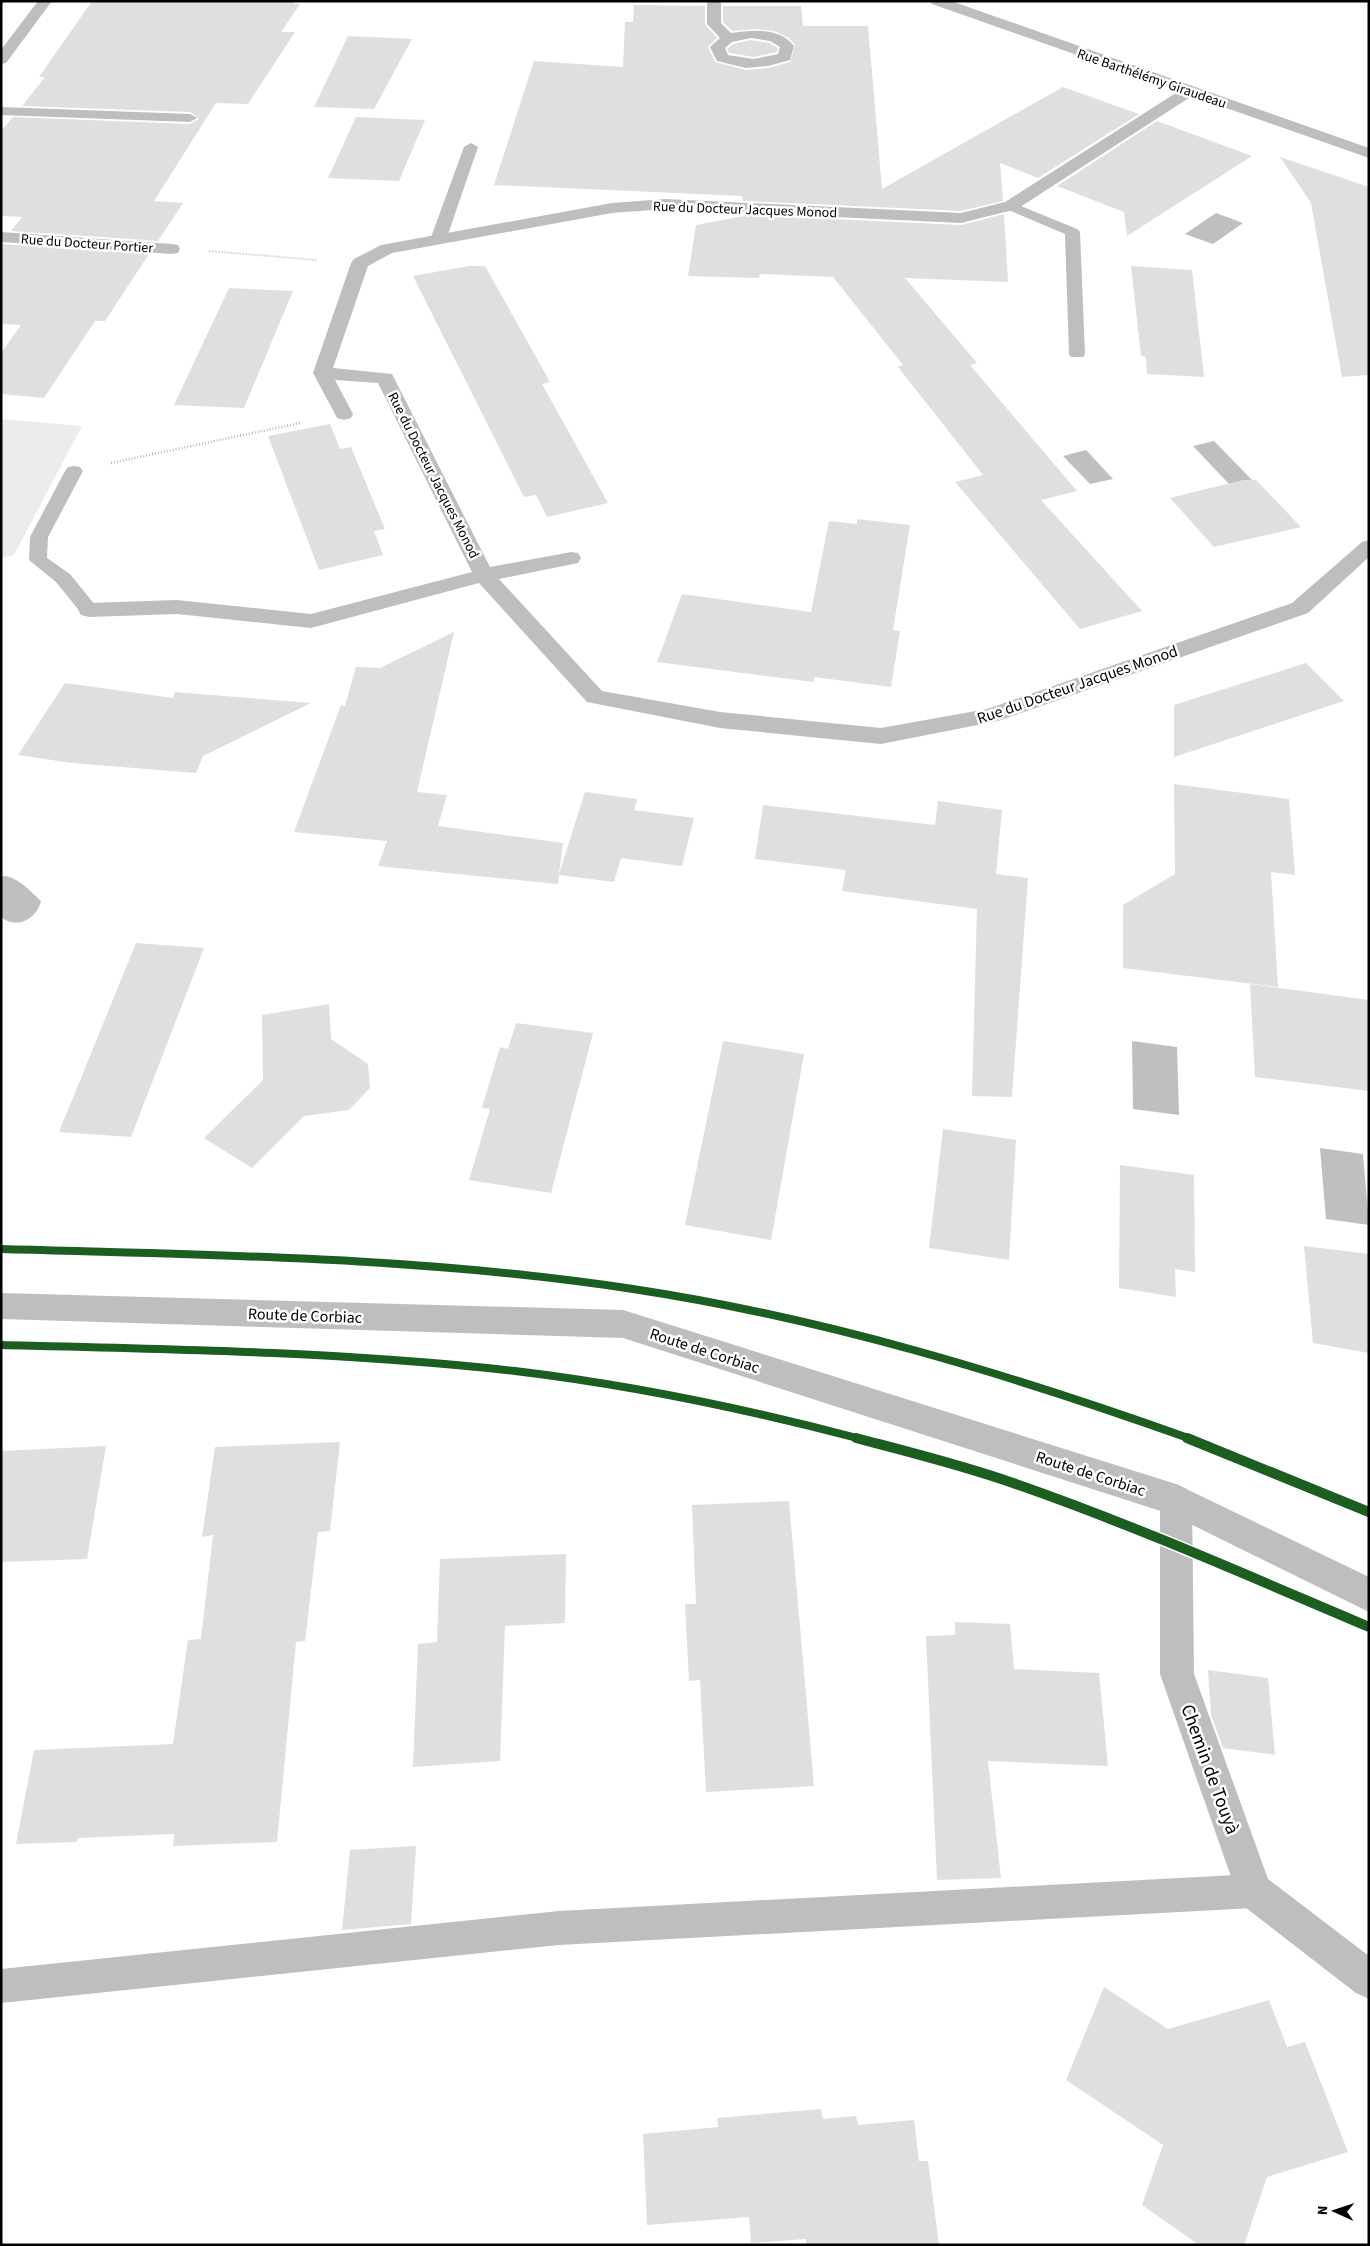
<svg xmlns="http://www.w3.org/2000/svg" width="1370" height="2246" viewBox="0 0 1370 2246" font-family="'Source Sans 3',sans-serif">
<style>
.green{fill:#ececec}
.water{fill:#bfbfbf}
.building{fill:#dfdfdf}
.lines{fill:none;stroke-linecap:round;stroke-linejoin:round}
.path-far1{stroke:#b9b9b9;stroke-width:2;stroke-dasharray:0.5 1;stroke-linecap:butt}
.path{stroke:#b9b9b9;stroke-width:2.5;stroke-dasharray:1 2;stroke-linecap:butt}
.service{fill:#bebebe;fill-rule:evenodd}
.minor{fill:#bebebe;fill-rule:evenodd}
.tertiary{fill:#bebebe;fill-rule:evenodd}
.cycleway-far1-casing{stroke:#fff;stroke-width:11}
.cycleway-casing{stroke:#fff;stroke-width:13}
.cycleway-far1{stroke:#1b5e20;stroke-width:8}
.cycleway{stroke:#1b5e20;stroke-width:10}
.labels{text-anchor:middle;stroke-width:5;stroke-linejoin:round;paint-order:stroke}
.far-street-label{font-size:14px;fill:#000;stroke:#fff}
.street-label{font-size:16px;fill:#000;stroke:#fff}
.near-street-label{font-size:19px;fill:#000;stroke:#fff}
</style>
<rect width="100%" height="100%" fill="#fff"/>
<!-- green -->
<polygon class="green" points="1,419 82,426 14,555 1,558"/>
<!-- water -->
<g class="water">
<polygon points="1216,213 1243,223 1213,244 1185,234"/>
<polygon points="1214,441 1252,480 1230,485 1193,446"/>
<polygon points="1086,450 1113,479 1090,484 1063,456"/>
<path d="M6 876C21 880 30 891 41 901 37 919 16 930 1 917V877Z"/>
<polygon points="1132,1041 1177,1047 1179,1115 1133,1109"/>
<polygon points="1320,1148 1363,1154 1369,1225 1326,1219"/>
</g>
<!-- building -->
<g class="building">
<polygon points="92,1 295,1 293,4 300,4 281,32 295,32 248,104 216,103 154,201 183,203 158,241 11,231 22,217 1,216 1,131 13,117 190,124 199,119 190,112 22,106 45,77 39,77"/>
<polygon points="634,5 705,6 705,24 717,38 708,47 715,62 746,70 768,68 790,62 795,45 789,38 774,31 756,29 732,31 723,22 723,6 801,6 803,26 868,26 882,189 1063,87 1139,114 1038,178 1000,163 1003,201 961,211 743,201 742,196 494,185 534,61 623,67 625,22 633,22"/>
<polygon points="348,36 412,39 374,109 314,107"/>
<polygon points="751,40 769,43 778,48 777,52 754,57 729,53 727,49 733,44"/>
<polygon points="356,117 425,120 399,181 328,178"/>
<polygon points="1157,121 1252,156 1127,236 1124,212 1057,186"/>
<polygon points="1280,157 1369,187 1369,375 1342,377 1311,203"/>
<polygon points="1004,214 1008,282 905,278 977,363 970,365 1077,491 1041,500 1142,611 1080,629 955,482 983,475 898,367 903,365 833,277 760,274 759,278 688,276 696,225 744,216 744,215 961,225"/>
<polygon points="1,244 149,254 105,321 95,321 44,398 1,394 1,353 21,325 1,324"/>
<polygon points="469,266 485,266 550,382 542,384 608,503 547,517 536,495 524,497 413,276"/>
<polygon points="1131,266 1192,270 1204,377 1147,374 1146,357 1141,356"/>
<polygon points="229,288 293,291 244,408 174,405"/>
<polygon points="330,424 340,449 351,447 385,529 374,531 383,555 319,570 268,436"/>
<polygon points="1243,480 1256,480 1301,527 1214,547 1170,498"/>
<polygon points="857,519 910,525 893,630 900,631 891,687 814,677 814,682 657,662 682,594 811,612 829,521 857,524"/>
<polygon points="454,632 417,792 447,795 438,826 563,843 559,874 585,792 637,799 634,810 694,818 682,866 621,858 614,882 559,875 558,884 378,866 387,841 294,832 341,705 345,706 356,667 380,668"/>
<polygon points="1306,663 1344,701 1174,757 1174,705"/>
<polygon points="65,683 173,698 175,692 311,703 203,756 196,773 72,763 18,755"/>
<polygon points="1174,784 1289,799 1295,875 1271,872 1278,987 1123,968 1123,905 1175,874"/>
<polygon points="938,801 1002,810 996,874 1028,878 1012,1097 972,1096 977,909 842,891 846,870 755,859 763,805 935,825"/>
<polygon points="136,943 204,948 131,1137 59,1132"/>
<polygon points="1250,984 1369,1000 1369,1091 1255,1077"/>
<polygon points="329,1004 331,1039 368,1064 370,1088 349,1110 304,1116 252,1168 204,1138 263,1080 262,1015"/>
<polygon points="516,1023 593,1033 551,1193 469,1180 490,1109 482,1108 500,1047 508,1049"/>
<polygon points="723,1041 804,1054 771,1240 685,1225"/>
<polygon points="943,1129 1016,1140 1009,1260 929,1248"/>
<polygon points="1120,1165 1194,1175 1195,1272 1175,1269 1176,1297 1119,1288"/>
<polygon points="1304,1246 1369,1254 1369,1353 1313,1343"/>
<polygon points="340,1442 330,1531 318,1532 305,1641 296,1642 277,1842 173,1846 174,1834 78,1838 77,1842 16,1844 34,1750 173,1744 188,1640 201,1639 213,1535 202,1537 215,1447"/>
<polygon points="106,1446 87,1559 1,1562 1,1451"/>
<polygon points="789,1501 814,1786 706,1792 700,1680 689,1681 685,1604 696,1604 692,1505"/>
<polygon points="566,1554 565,1623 505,1626 500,1761 413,1767 418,1644 437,1642 440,1559"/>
<polygon points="955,1622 1010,1624 1014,1669 1099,1673 1108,1766 988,1761 1001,1878 937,1880 926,1636 955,1635"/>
<polygon points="1208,1670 1268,1678 1275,1755 1223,1748 1211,1715"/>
<polygon points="416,1846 411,1924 342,1930 350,1850"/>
<polygon points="1104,1987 1168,2029 1269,2000 1287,2047 1305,2042 1348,2152 1267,2177 1244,2245 1199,2245 1142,2205 1163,2145 1066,2080"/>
<polygon points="821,2109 823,2119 856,2116 858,2125 914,2120 919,2161 928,2161 939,2245 806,2245 806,2239 751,2243 749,2217 647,2225 643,2134 718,2127 717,2118"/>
</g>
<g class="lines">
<!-- path-far1 -->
<polyline class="path-far1" points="209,251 317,260"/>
<!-- path -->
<polyline class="path" points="111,463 300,423"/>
<!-- service -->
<g class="service">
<polygon points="1,107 190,114 197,118 190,122 1,115"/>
<polygon points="471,143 478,147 446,240 443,243 433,243 430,240 464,147"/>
<polygon points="1011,202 1077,229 1080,232 1085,354 1083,357 1071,357 1069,354 1065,234 1006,209 1004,206 1006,203"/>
<polygon points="74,466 80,467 83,471 48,537 47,558 70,574 96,606 99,610 96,614 89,616 82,614 56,582 29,560 30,537 65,471 68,467"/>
<polygon points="1254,1874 1266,1879 1271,1891 1266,1903 1254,1908 559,1945 1,2003 1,1969 559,1911"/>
</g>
<!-- minor -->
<g class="minor">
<polygon points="38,1 52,1 6,63 1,64 1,50"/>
<path d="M707 1H721V23L731 33C752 30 780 27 794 46L790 60 768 66 746 68 717 61 710 47 720 38 707 24ZM751 38 770 41 780 47 778 54 754 59 728 55 725 48 732 42Z"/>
<polygon points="930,1 951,1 1369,148 1369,158 1192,96 1017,209 961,223 665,209 612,213 392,253 368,266 333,368 392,374 490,567 571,552 578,553 581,558 578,563 499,579 602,691 720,712 881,728 987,709 1292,603 1362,542 1369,540 1369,557 1308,613 998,721 881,744 720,728 587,702 479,583 311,628 177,614 89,617 81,615 78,610 81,605 89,603 177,600 311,614 472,572 378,383 335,380 353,414 351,418 344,420 337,418 335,414 313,373 351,263 354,259 381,245 612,203 665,199 961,213 1005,202 1179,91 932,4"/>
<polygon points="1,232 172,244 178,245 180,249 178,253 172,254 1,242"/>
<polygon points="1176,1484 1187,1489 1192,1500 1194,1674 1268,1879 1369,1956 1369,1999 1356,1993 1241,1904 1236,1891 1160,1674 1160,1500 1165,1489"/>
</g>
<!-- tertiary -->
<polygon class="tertiary" points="1,1293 623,1310 1176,1484 1369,1577 1369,1612 1170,1514 623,1338 1,1319"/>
<!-- cycleway-far1 casing -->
<g class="cycleway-far1-casing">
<g id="cycleway-far1">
<path d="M1 1249C212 1255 424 1257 633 1289 824 1318 1009 1374 1191 1439"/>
<path d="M1 1345C172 1349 344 1352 515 1371 632 1385 747 1409 861 1439"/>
</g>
</g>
<!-- cycleway casing -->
<g class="cycleway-casing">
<g id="cycleway">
<path d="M856 1438C909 1452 962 1465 1013 1483 1134 1525 1251 1577 1369 1627"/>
<polyline points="1187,1438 1369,1512"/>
</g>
</g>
<!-- cycleway-far1 -->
<use href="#cycleway-far1" class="cycleway-far1"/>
<!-- cycleway -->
<use href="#cycleway" class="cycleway"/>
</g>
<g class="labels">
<!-- far-street labels -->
<g class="far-street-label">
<text transform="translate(1152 78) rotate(19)" y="5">Rue Barthélémy Giraudeau</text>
<text transform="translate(745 209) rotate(2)" y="5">Rue du Docteur Jacques Monod</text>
<text transform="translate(87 243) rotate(4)" y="5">Rue du Docteur Portier</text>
<text transform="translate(434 475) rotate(63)" y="5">Rue du Docteur Jacques Monod</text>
</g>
<!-- street labels -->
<g class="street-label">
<text transform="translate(1077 684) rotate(-19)" y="6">Rue du Docteur Jacques Monod</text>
<text transform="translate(305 1315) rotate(2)" y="6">Route de Corbiac</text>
<text transform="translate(705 1350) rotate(18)" y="6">Route de Corbiac</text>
<text transform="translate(1091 1473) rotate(18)" y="6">Route de Corbiac</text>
</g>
<!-- near-street labels -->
<g class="near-street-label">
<text transform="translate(1211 1769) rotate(70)" y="7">Chemin de Touyà</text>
</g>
</g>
<!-- border -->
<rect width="1370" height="2246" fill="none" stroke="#000000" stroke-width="5"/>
<!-- north arrow -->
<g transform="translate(1335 2211) rotate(273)" stroke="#ffffff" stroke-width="4" paint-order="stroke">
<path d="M0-4L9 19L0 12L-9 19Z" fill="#000000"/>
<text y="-8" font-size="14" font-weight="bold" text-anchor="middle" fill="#000000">N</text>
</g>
</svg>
